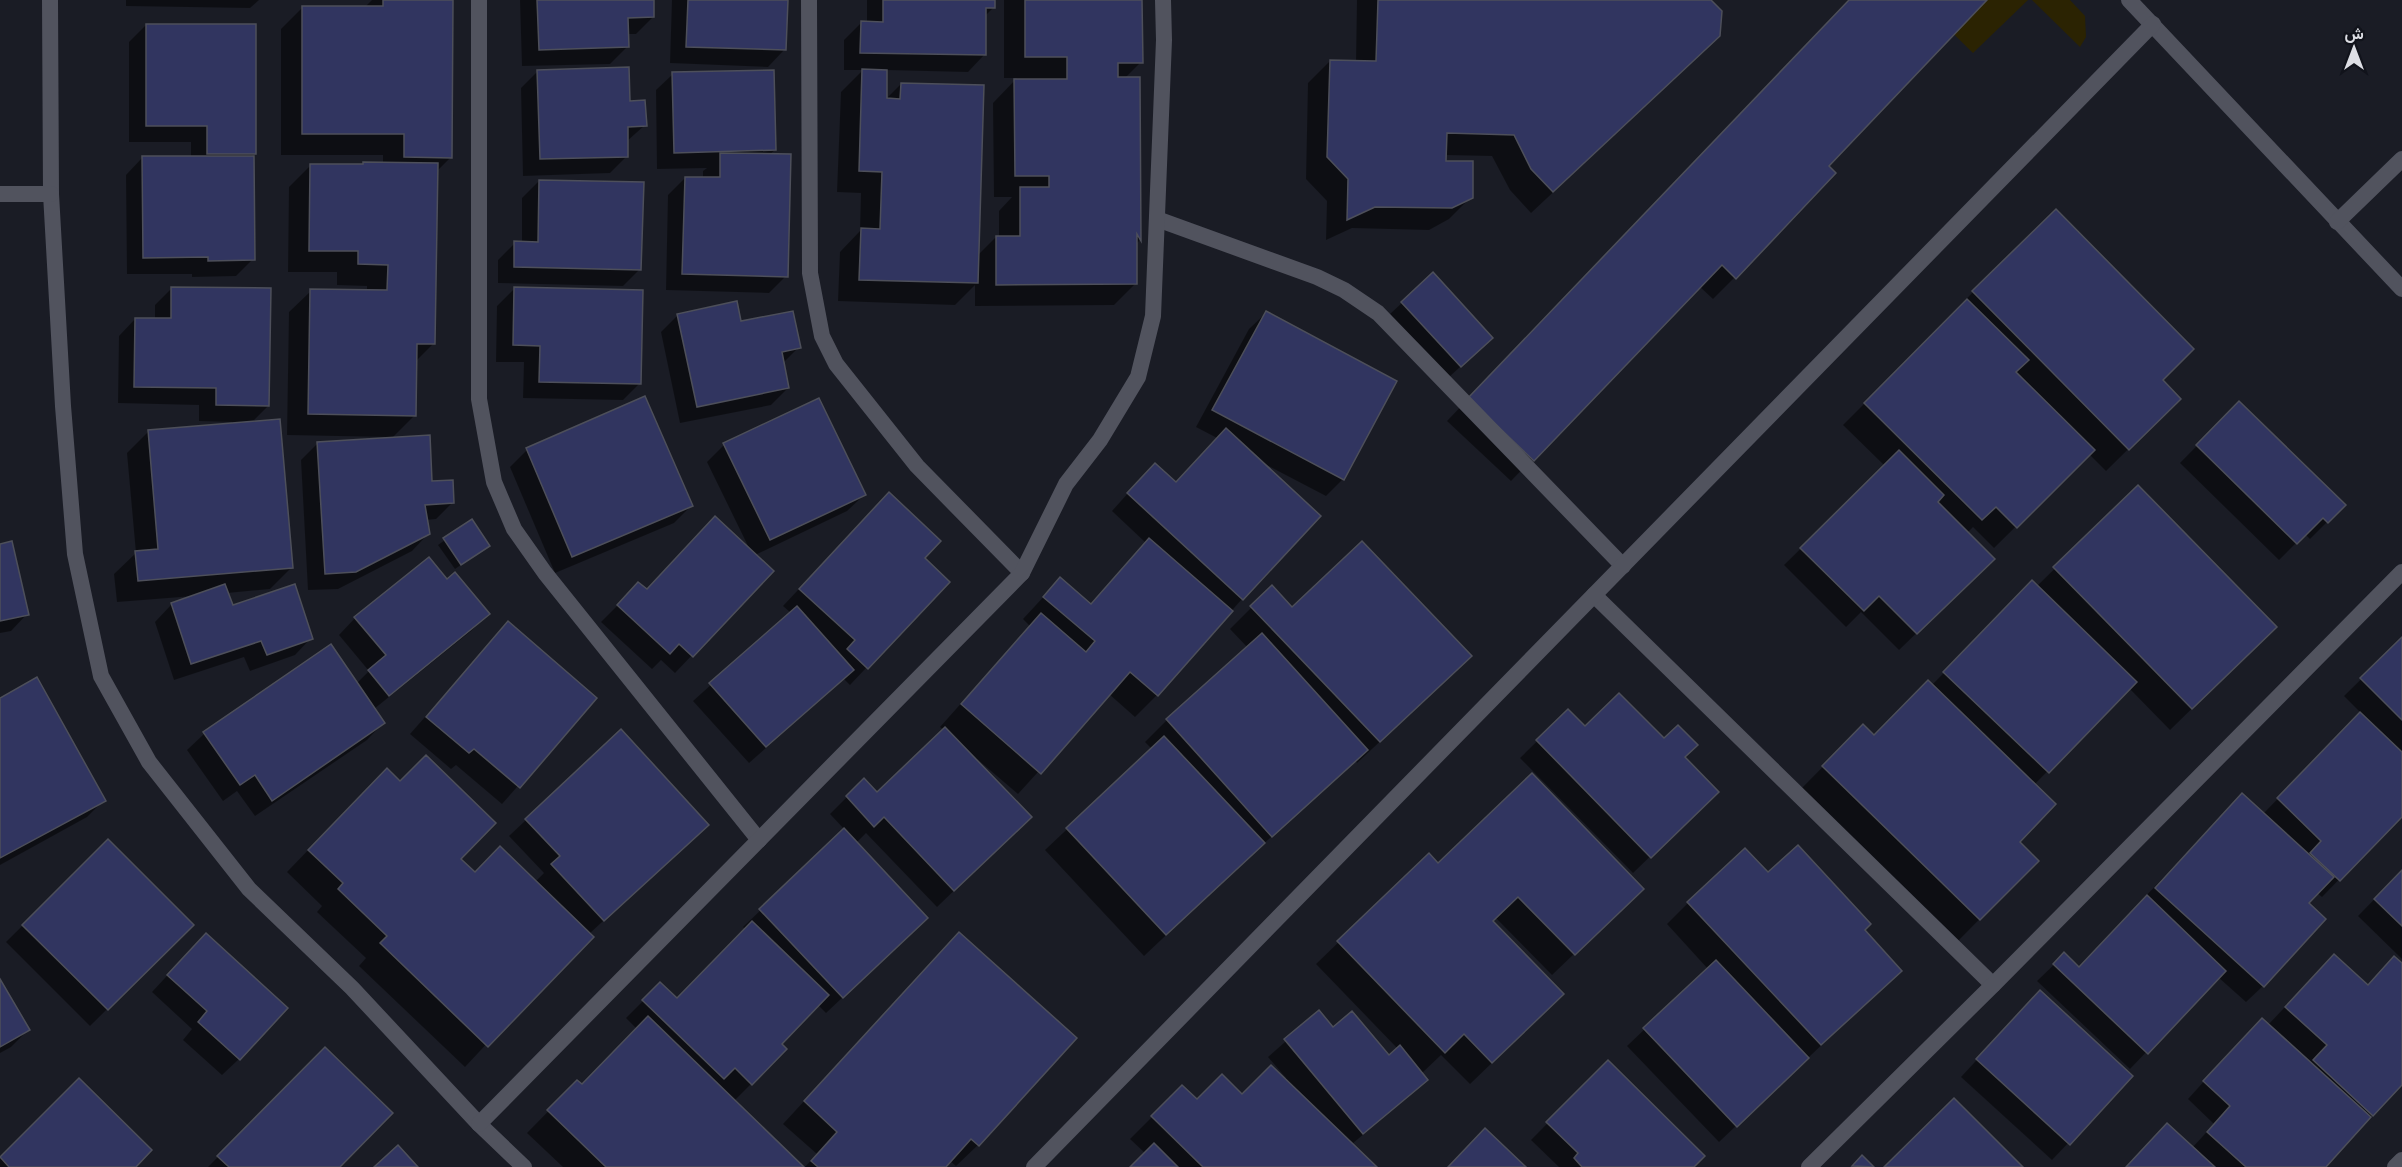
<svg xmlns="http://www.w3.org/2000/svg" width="2402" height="1167" viewBox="0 0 2402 1167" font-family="Roboto,Vazirmatn,sans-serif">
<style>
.sand{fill:#2b2302}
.shadow{fill:#0007}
.building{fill:#313560;stroke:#4d4f5a;stroke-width:1.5}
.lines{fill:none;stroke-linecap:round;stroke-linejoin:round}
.minor{stroke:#51535e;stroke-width:16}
</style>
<rect width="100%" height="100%" fill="#1a1c25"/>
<!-- sand -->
<g class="sand">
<polygon points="1919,0 2028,0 1973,53"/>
<polygon points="2032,0 2070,0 2085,16 2086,37 2080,47"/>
</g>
<!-- shadow -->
<g class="shadow">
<polygon points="126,0 259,0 250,8 126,6"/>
<polygon points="372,0 452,0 451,157 436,172 434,343 416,361 415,415 391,439 431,483 453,502 436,519 426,520 429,533 412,551 338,589 308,590 301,460 318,443 389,439 389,437 287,435 289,312 311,291 367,291 367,286 337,285 337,272 288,272 289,187 311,165 383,165 383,155 281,155 281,29 303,7 364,8"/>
<polygon points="520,0 652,0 653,17 636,34 627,34 627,47 610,64 522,66"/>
<polygon points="672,0 786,0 784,50 768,67 670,63"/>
<polygon points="867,0 993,0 993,8 985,16 984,55 968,72 886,70 885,100 901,84 977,256 996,237 999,237 999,211 1012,197 994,197 993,103 1017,78 1004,78 1004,0 1141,0 1141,62 1125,78 1138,78 1139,241 1136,244 1136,283 1114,305 975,306 975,285 955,305 838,301 840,252 860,231 861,193 837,192 841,92 863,70 844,70 844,40 861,23 867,23"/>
<polygon points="1357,0 1709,0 1697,58 1531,213 1510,190 1492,156 1445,155 1445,162 1471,197 1449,219 1429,230 1352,228 1326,240 1327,201 1306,179 1308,83 1330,61 1356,62"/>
<polygon points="1850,0 1985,0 1827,166 1735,277 1713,299 1699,286 1511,481 1447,421"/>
<polygon points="146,25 255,153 252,156 253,259 236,276 192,277 192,274 127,274 126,175 142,158 191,158 191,142 129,142 129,42"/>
<polygon points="538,71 628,102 645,125 626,142 627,156 610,173 523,176 521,88"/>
<polygon points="673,74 775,150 769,155 786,276 769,293 666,290 668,195 685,178 703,179 703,171 707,168 657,169 656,90"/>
<polygon points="539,181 640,269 623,286 498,283 498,260 515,243 522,243 522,198"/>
<polygon points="1433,274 1480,349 1449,377 1390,314"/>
<polygon points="172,288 268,406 251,423 292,567 270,589 227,593 232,607 311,638 295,655 250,671 244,657 174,680 155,622 171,605 194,596 117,602 114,574 136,553 127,453 149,431 232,424 232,422 199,421 199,405 118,403 119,336 135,319 155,319 155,305"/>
<polygon points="514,289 640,383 623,400 523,398 524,362 496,362 497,306"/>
<polygon points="1973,292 2161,380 2179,399 2106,471 2089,454 1994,548 1973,527 1967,533 1993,559 1899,650 1861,612 1846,627 1784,565 1885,466 1843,425 1953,315 1952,314"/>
<polygon points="1266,313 1343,479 1326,496 1261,462 1242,599 1157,695 1135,717 1109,694 1018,794 977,759 975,760 1013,834 937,907 866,833 856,843 910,934 826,1013 818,1005 780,1044 751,1084 734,1101 802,1167 563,1167 527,1133 577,1082 581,1086 637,1029 626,1018 660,984 677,1000 745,929 743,927 845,830 830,814 864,780 877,794 944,730 940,727 1030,626 1023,619 1060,579 1090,605 1146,543 1112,511 1138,482 1175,484 1217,438 1196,427 1249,329"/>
<polygon points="678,315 740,323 799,347 782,364 788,388 771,405 680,423 661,332"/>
<polygon points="2239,403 2344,505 2310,539 2305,534 2279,560 2180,463"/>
<polygon points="547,441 691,506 674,523 555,573 510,467 527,450"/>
<polygon points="724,445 864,495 847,511 755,555 772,571 675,673 661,660 652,669 601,622 622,601 750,550 707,462"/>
<polygon points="2138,487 2254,648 2170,730 2129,688 2034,785 2018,842 2037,861 1958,941 1801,789 1863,726 1874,737 1931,686 2032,583 2036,587"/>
<polygon points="872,511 947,582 850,685 844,679 749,763 693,701 791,613 783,606"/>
<polygon points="472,521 488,546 455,569 438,545"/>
<polygon points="0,546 27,614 11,631 0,633"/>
<polygon points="446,581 488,614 471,631 374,709 383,723 367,740 255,816 237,791 223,801 187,750 204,734 356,684 369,671 339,635 355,618"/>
<polygon points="1252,607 1292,609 1448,678 1357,763 1356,761 1249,857 1144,956 1045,850 1152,749 1145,742 1167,720 1248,648 1230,629"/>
<polygon points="508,623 595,698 502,804 456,765 451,769 410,734"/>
<polygon points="2402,639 2402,815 2322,897 2317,893 2307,904 2263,986 2246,1002 2218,977 2130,1069 2037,981 2064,955 2078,968 2225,812 2263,814 2361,713 2344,696"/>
<polygon points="0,699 104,800 87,817 0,865"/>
<polygon points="1568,711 1585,728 1664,740 1717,792 1633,873 1520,758"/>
<polygon points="365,791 459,860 474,874 535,882 544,873 509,836 526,820 690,841 589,934 465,1067 359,966 366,958 317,912 322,906 287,872"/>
<polygon points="108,841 192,925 90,1026 6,942"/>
<polygon points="1429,855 1438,865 1620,910 1552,975 1495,917 1491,921 1541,1016 1470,1084 1441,1055 1421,1074 1426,1080 1409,1096 1352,1144 1375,1167 1132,1167 1146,1154 1130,1139 1182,1087 1197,1101 1242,1096 1284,1079 1286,1078 1268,1057 1319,1012 1333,1029 1389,1057 1398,1049 1316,964"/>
<polygon points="2402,871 2402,959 2358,916"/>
<polygon points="1768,874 1863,930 1900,971 1719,1142 1627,1046 1708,969 1667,924 1688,903"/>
<polygon points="189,952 239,1059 222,1075 183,1040 192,1029 152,992"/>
<polygon points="938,956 978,1145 956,1166 950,1161 944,1167 805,1167 817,1154 783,1124"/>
<polygon points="2402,965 2402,1083 2324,1167 2127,1167 2192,1148 2214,1124 2188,1099 2245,1036 2268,1025 2317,973 2367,986"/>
<polygon points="0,982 28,1030 11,1047 0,1053"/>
<polygon points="2024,1009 2131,1077 2052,1160 1961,1077"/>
<polygon points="325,1049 338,1167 208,1167"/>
<polygon points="1608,1062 1692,1167 1559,1167 1531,1140"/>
<polygon points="79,1080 133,1167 0,1167 0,1159"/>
</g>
<!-- building -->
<g class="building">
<polygon points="383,0 453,0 452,158 404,157 404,134 302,134 302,6 383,6"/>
<polygon points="537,0 654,0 654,17 628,18 629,47 539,50"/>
<polygon points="688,0 788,0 786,50 686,47"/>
<polygon points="883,0 995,0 995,8 986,8 986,55 860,53 861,21 883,22"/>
<polygon points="1025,0 1142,0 1143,63 1118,63 1118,77 1140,77 1141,241 1137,234 1137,284 996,285 996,236 1020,236 1020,187 1049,187 1049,176 1015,176 1014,79 1067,79 1067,57 1025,57"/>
<polygon points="1378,0 1711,0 1722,11 1720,36 1553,192 1531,169 1514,135 1447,133 1446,161 1473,161 1473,198 1452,208 1375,207 1347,220 1348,179 1327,157 1330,60 1376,61"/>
<polygon points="1849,0 1987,0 1829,166 1836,173 1736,279 1722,265 1534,461 1468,398"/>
<polygon points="146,24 256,24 256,154 207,154 207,126 146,126"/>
<polygon points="629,67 630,101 645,100 647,126 628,127 628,157 540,159 537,70"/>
<polygon points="862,69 887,70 887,98 900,99 901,83 984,85 978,283 859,280 861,228 880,229 882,172 859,171"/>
<polygon points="774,70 776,150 674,153 672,72"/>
<polygon points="720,153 791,154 788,277 682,274 685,177 720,177"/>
<polygon points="142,156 254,156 255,260 208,261 208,257 143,258"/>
<polygon points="363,162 438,163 435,344 417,344 416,416 308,414 310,289 387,290 388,265 358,264 358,251 309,251 310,164 363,164"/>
<polygon points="539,180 644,182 641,270 514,267 514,241 538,242"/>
<polygon points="2056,209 2194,349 2163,380 2181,399 2129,450 1972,291"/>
<polygon points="1433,272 1493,338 1461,367 1401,302"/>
<polygon points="171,287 271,288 269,406 216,405 216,388 134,387 135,318 171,318"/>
<polygon points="514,287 643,290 641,384 539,382 540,346 513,345"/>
<polygon points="1967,299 2029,360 2016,372 2095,450 2017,528 1996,507 1982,520 1864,403"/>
<polygon points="737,301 741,321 793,311 801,348 782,352 789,388 697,407 677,314"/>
<polygon points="1266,311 1397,381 1344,480 1212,410"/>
<polygon points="645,396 693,506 572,557 526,448"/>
<polygon points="819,398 866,495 770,540 723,443"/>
<polygon points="2239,401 2346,505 2328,523 2323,518 2297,544 2196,445"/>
<polygon points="280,419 293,568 138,581 135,551 158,549 148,430"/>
<polygon points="1226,428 1321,516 1243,600 1127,493 1155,463 1176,482"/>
<polygon points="430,435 432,481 453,480 454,503 425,505 430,534 356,572 325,574 317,442"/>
<polygon points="1899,450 1944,495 1938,502 1995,559 1917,634 1879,596 1864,611 1800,548"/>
<polygon points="2138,485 2277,627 2192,709 2053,567"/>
<polygon points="889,492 941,541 925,558 950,582 868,669 847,649 855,640 799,589"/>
<polygon points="715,516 774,571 693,657 679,644 670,654 617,605 638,582 647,589"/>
<polygon points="472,519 490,546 461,565 443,538"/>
<polygon points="1149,538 1233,611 1158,696 1130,672 1041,774 961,704 1041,613 1086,652 1095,641 1043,597 1060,577 1091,604"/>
<polygon points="12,541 29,615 0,621 0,544"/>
<polygon points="1362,541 1472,656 1380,742 1250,606 1272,585 1292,607"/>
<polygon points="429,557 447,579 455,572 490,614 389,696 368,670 386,655 354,617"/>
<polygon points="2032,580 2137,682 2049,773 1943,672"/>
<polygon points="225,584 233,605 295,584 313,639 267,655 261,641 191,664 171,603"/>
<polygon points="797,606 854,670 766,747 709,683"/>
<polygon points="508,621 597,698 520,788 474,749 469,753 426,717"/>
<polygon points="1262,633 1368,750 1272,837 1166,719"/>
<polygon points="2402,637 2402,720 2360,678"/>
<polygon points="331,644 385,723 272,801 255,775 240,785 203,732"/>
<polygon points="37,677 106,801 0,858 0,698"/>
<polygon points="1928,680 2056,804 2020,842 2039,861 1980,920 1822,766 1863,724 1874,735"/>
<polygon points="1619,693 1664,738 1678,725 1698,745 1685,757 1719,792 1651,858 1536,740 1568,709 1585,726"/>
<polygon points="2360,712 2402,752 2402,817 2340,881 2310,853 2321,841 2277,798"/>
<polygon points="945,727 1032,817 954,891 884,817 874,827 846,796 864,778 877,792"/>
<polygon points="621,729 709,825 604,921 551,864 560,856 525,819"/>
<polygon points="1164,736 1265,843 1166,935 1066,828"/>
<polygon points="426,755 496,823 461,859 475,872 500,846 594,937 488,1047 380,943 387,936 338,889 343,883 308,850 387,768 400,781"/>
<polygon points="1532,773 1644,889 1575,955 1518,897 1493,921 1564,994 1492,1063 1464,1034 1445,1053 1337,941 1429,853 1438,863"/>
<polygon points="2242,793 2334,877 2309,903 2326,919 2264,987 2155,888"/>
<polygon points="844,828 928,918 843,998 759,909"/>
<polygon points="108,839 194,925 108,1010 22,925"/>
<polygon points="1798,845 1871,924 1865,930 1902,971 1821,1045 1687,902 1745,848 1768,872"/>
<polygon points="2402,870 2402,926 2374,899"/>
<polygon points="2147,895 2226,971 2148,1054 2053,964 2064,952 2079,967"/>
<polygon points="752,921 829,995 782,1044 787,1049 752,1085 735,1068 724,1079 642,1000 660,982 677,998"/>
<polygon points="959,932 1077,1038 979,1146 971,1139 946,1167 818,1167 811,1161 837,1132 804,1101"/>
<polygon points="206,933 288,1008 240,1060 198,1022 207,1011 167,975"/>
<polygon points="2334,954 2368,985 2394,956 2402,963 2402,1085 2373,1116 2313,1060 2327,1045 2285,1007"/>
<polygon points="1716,960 1809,1058 1737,1127 1643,1028"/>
<polygon points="0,979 30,1030 0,1047"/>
<polygon points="2040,990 2133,1076 2070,1145 1976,1059"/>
<polygon points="1319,1010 1333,1027 1352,1011 1389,1055 1400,1045 1428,1080 1363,1134 1284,1039"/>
<polygon points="648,1016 804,1167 606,1167 547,1110 577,1080 582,1084"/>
<polygon points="2262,1018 2371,1117 2326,1167 2246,1167 2207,1132 2230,1106 2203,1081"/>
<polygon points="325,1047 393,1113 340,1167 229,1167 217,1156"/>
<polygon points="1608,1060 1705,1156 1694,1167 1582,1167 1574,1158 1578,1153 1546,1122"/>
<polygon points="1271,1065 1377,1167 1203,1167 1151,1116 1182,1085 1197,1099 1222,1074 1242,1094"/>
<polygon points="79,1078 152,1150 136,1167 9,1167 0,1157"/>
<polygon points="1954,1098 2023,1167 1884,1167"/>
<polygon points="2167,1123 2215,1167 2126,1167"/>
<polygon points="1485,1128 1526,1167 1448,1167"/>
<polygon points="1154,1143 1178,1167 1130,1167"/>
<polygon points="398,1145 418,1167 374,1167"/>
<polygon points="1862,1155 1874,1167 1852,1166"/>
</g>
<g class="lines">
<!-- minor -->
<g class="minor">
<polyline points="50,0 51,194 63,406 75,554 101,676 149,762 249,889 352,988 479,1124 524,1167"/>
<polyline points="479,0 479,399 494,482 514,529 545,573 759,840"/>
<polyline points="809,0 810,273 822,336 836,364 917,466 1022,573"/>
<polyline points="2129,0 2402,289"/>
<polyline points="0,194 51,194"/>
<polyline points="1157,219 1317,277 1344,290 1378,313 1623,566"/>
<polyline points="2337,222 2402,159"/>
<polyline points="1594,595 1993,985"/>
<polyline points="479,1124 1022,573 1066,484 1100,440 1138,377 1153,316 1164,40 1163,0"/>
<polyline points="1034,1167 2153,24"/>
<polyline points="1809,1167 1993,985 2402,572"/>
<polyline points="2395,1167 2402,1160"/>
</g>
</g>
<!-- north arrow -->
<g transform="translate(2354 48)" stroke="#11131b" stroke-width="4.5" paint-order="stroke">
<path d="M0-4.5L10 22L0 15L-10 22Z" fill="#dddee4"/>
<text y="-9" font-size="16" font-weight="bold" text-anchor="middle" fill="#dddee4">ش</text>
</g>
</svg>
